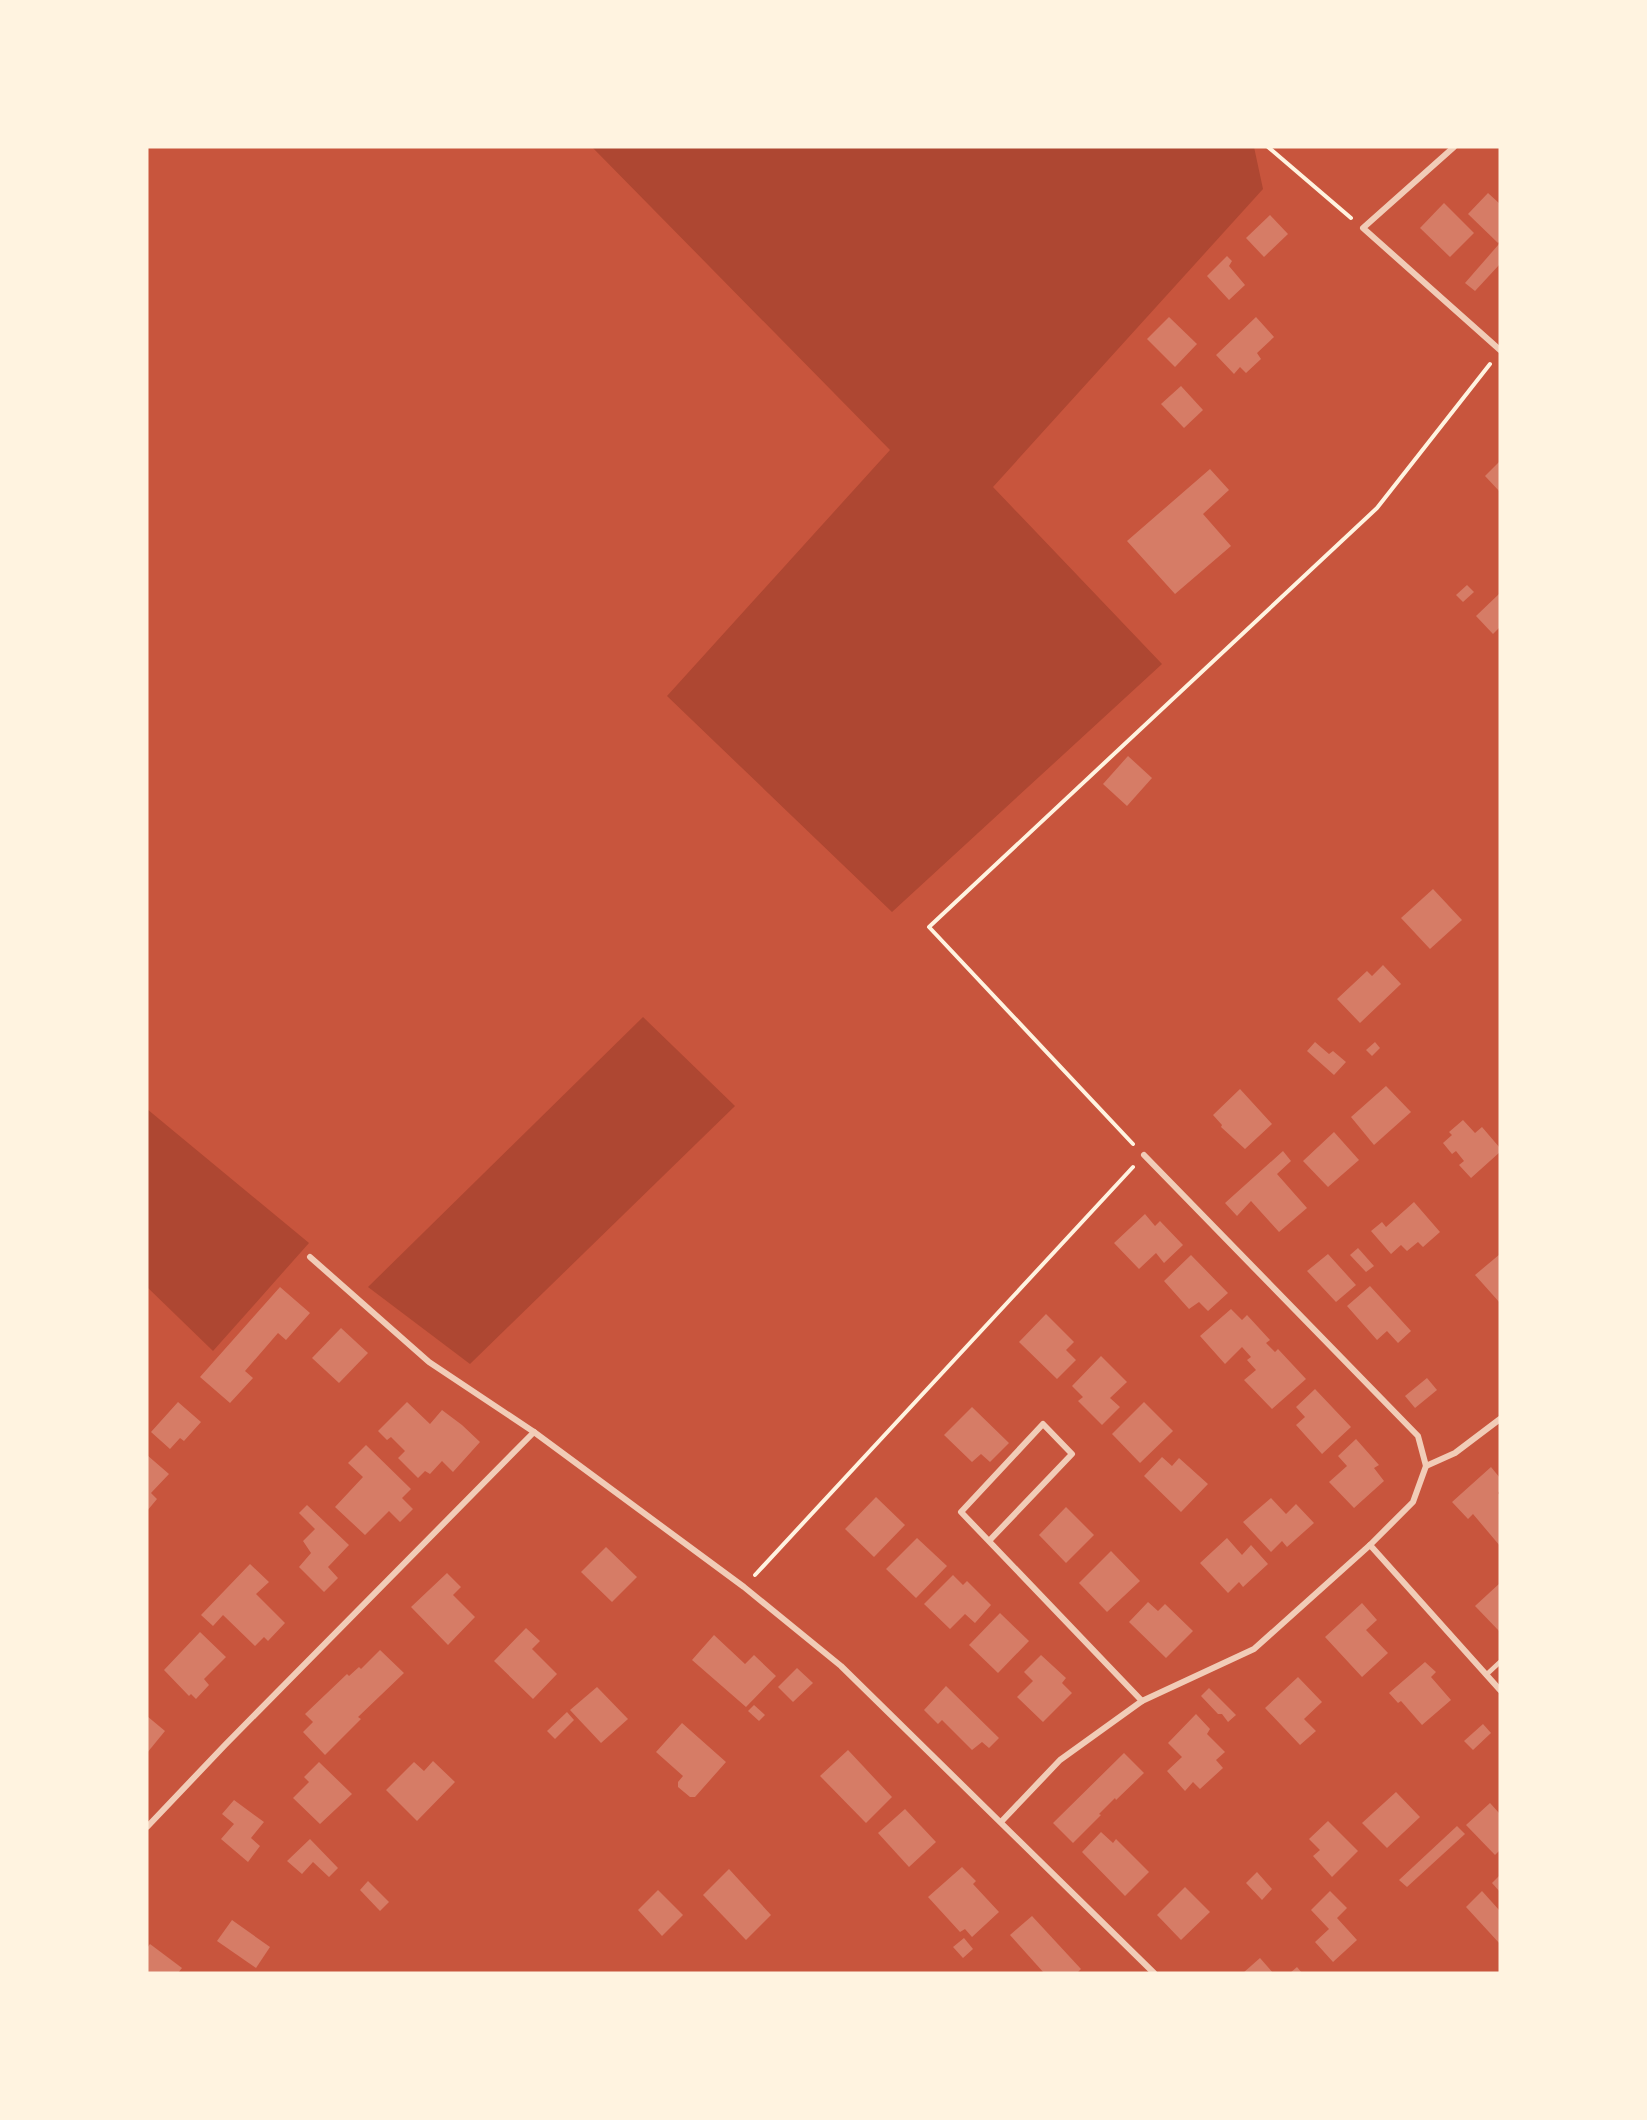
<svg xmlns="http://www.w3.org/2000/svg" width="1647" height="2120" viewBox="0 0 1647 2120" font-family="Cabin,sans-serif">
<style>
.green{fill:#ae4732}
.building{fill:#d67c66}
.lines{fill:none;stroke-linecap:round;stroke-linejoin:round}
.path{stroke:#fff3e0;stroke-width:4}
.service{stroke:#f1ccb7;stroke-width:4.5}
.minor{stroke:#f1ccb7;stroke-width:6}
</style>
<rect width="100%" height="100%" fill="#c8553d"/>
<!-- green -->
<g class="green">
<polygon points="592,147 1254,147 1263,189 993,487 1162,664 892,912 667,696 890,450"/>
<polygon points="643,1017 735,1106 470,1364 368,1287"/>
<polygon points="147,1109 309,1243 213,1351 147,1287"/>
</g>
<!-- building -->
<g class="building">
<polygon points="1488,193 1500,204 1500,240 1498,243 1468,214"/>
<polygon points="1444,203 1474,233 1450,257 1420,228"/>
<polygon points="1270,215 1288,234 1264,257 1246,238"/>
<polygon points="1499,244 1500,264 1475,291 1465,283"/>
<polygon points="1227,256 1232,261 1229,266 1245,285 1229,300 1207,276"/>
<polygon points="1169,317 1197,344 1175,367 1147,339"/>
<polygon points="1256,317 1274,337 1257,353 1261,359 1246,373 1240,367 1234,374 1216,355"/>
<polygon points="1181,386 1203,410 1184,428 1161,404"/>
<polygon points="1500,461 1500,492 1485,476"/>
<polygon points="1210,469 1229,490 1203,514 1231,546 1175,594 1127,541"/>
<polygon points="1467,585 1474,592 1463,602 1456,595"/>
<polygon points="1500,593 1500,627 1493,634 1476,616"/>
<polygon points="1128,756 1152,778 1127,806 1103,784"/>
<polygon points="1433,889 1462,920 1430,949 1401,918"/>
<polygon points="1383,965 1401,984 1360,1023 1337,999 1367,971 1372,976"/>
<polygon points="1315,1042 1329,1054 1333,1051 1346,1062 1334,1075 1307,1051"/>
<polygon points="1375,1042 1380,1048 1372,1056 1366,1050"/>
<polygon points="1386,1086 1411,1112 1374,1145 1351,1117"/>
<polygon points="1240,1089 1272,1124 1245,1149 1221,1127 1222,1125 1213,1115"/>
<polygon points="1463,1120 1475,1133 1482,1127 1500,1148 1500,1152 1471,1178 1459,1165 1464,1161 1456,1151 1452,1154 1443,1143 1452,1135 1449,1132"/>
<polygon points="1334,1132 1359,1160 1328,1187 1303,1161"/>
<polygon points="1283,1151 1291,1161 1277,1174 1307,1208 1279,1232 1251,1201 1237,1216 1225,1203"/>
<polygon points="1414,1202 1440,1232 1423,1247 1418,1242 1407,1251 1401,1245 1391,1254 1371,1231 1382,1222 1386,1227"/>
<polygon points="1145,1214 1155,1226 1160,1221 1183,1245 1164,1263 1156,1253 1139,1269 1114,1243"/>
<polygon points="1358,1248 1374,1266 1366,1272 1350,1255"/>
<polygon points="1328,1254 1356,1285 1336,1302 1307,1271"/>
<polygon points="1500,1254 1500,1303 1475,1275"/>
<polygon points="1191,1255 1228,1293 1208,1311 1199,1302 1189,1309 1164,1281"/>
<polygon points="1370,1286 1411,1331 1398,1343 1387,1331 1377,1340 1347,1306"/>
<polygon points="280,1287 310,1313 286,1340 278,1333 245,1371 253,1378 230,1403 200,1377"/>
<polygon points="1231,1309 1242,1320 1247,1315 1270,1340 1266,1343 1275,1352 1278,1349 1306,1379 1272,1409 1244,1380 1256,1370 1247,1360 1251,1357 1242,1347 1225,1364 1200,1336"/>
<polygon points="1046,1314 1074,1342 1066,1350 1076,1360 1057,1379 1019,1342"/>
<polygon points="341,1328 368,1353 339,1383 312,1358"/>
<polygon points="1101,1356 1127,1382 1110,1398 1120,1407 1102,1425 1078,1401 1083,1397 1072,1386"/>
<polygon points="1427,1378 1437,1390 1415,1408 1405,1396"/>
<polygon points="1315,1389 1351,1427 1322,1454 1296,1425 1305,1417 1296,1407"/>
<polygon points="178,1402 201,1422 184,1441 180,1438 170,1449 151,1432"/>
<polygon points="407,1402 430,1424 442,1410 462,1425 480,1442 453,1472 442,1461 430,1474 425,1471 418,1478 398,1458 405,1451 391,1437 387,1440 378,1431"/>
<polygon points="1144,1402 1173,1431 1140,1463 1112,1434"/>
<polygon points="972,1407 1009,1443 990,1462 981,1454 972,1462 944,1435"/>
<polygon points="1356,1439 1379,1465 1374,1468 1384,1481 1354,1508 1329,1482 1347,1466 1338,1456"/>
<polygon points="366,1445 411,1489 402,1498 413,1509 400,1522 389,1511 365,1535 335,1507 363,1477 348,1463"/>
<polygon points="147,1455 169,1474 151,1493 157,1499 147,1511"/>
<polygon points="1162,1457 1172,1466 1179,1458 1208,1484 1181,1512 1144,1476"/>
<polygon points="1491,1467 1500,1478 1500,1490 1498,1493 1500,1496 1500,1546 1473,1514 1468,1519 1452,1502"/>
<polygon points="876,1497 905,1525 874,1557 845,1529"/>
<polygon points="1271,1498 1286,1514 1296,1504 1314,1523 1287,1547 1282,1541 1271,1552 1243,1522"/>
<polygon points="307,1505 349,1545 328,1567 338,1578 324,1592 299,1567 311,1553 303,1541 315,1529 299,1513"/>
<polygon points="1066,1507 1094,1535 1066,1563 1039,1535"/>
<polygon points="917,1538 947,1566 916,1598 886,1569"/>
<polygon points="1227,1538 1242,1555 1251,1545 1268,1564 1243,1587 1239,1582 1228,1593 1200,1563"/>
<polygon points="606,1547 637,1577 612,1602 581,1572"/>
<polygon points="1111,1551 1140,1581 1107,1612 1079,1583"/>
<polygon points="250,1564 269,1582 256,1594 285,1623 268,1641 264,1637 255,1646 223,1615 213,1626 201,1615"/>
<polygon points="447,1573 461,1587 453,1595 475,1617 448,1645 411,1607"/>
<polygon points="953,1575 963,1585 967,1581 991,1605 975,1623 965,1614 950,1629 924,1604"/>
<polygon points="1500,1583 1500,1632 1475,1606"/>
<polygon points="1148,1602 1158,1611 1165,1604 1193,1631 1166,1658 1129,1622"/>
<polygon points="1362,1603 1377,1620 1366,1630 1388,1653 1362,1677 1325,1637"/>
<polygon points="1000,1613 1029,1641 998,1673 969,1645"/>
<polygon points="526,1628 540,1641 532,1649 557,1674 533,1699 494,1661"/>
<polygon points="200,1632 226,1657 204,1679 209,1685 196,1699 191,1694 189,1696 164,1670"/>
<polygon points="714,1635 745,1664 754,1655 776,1676 746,1707 692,1660"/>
<polygon points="380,1650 404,1673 358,1717 361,1719 325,1755 303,1732 313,1722 305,1714 347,1674 349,1676 359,1667 361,1669"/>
<polygon points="1041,1655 1066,1678 1062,1683 1072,1693 1043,1722 1017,1697 1033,1681 1024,1672"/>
<polygon points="1425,1662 1436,1672 1431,1677 1451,1700 1422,1725 1401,1701 1398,1703 1389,1693"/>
<polygon points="797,1668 813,1683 793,1702 778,1687"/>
<polygon points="1298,1677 1322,1702 1304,1719 1316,1731 1300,1745 1265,1708"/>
<polygon points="946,1686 999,1738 989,1748 982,1742 972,1750 942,1720 938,1724 924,1710"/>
<polygon points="597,1687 628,1719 601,1743 570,1710"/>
<polygon points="1209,1688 1236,1715 1228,1722 1222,1714 1218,1714 1201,1696"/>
<polygon points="754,1705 765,1715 759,1721 748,1711"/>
<polygon points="567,1712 574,1720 555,1739 547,1731"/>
<polygon points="1196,1714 1210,1729 1207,1734 1225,1752 1216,1760 1223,1768 1200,1789 1193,1782 1185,1791 1167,1771 1182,1757 1168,1743"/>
<polygon points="147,1716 165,1731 147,1753"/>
<polygon points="682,1723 726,1762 695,1797 690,1797 678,1787 678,1782 683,1776 656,1752"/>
<polygon points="1483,1724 1491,1733 1473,1750 1464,1741"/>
<polygon points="848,1750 892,1797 866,1823 820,1776"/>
<polygon points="1124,1753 1144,1773 1116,1800 1115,1798 1099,1814 1101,1815 1073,1843 1053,1823"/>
<polygon points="433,1761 455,1782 417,1821 386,1790 414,1762 424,1771"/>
<polygon points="319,1762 352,1794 320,1824 293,1798 309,1782 304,1777"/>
<polygon points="1396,1792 1420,1817 1387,1848 1362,1823"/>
<polygon points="234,1800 264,1822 251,1838 260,1846 248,1862 221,1839 234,1824 222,1814"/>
<polygon points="1490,1803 1500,1814 1500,1850 1495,1855 1466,1825"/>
<polygon points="905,1809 936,1842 909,1867 878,1833"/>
<polygon points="1328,1821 1358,1851 1332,1877 1313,1856 1320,1850 1309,1839"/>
<polygon points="1457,1826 1465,1834 1407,1887 1399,1880"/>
<polygon points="1101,1832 1113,1843 1116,1839 1149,1872 1125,1896 1082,1852"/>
<polygon points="310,1839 338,1868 329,1877 313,1862 302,1874 287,1861"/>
<polygon points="962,1867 976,1881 973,1884 999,1912 972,1937 965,1929 960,1932 928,1897"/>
<polygon points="729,1869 771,1915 746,1940 703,1895"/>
<polygon points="1257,1872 1272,1889 1262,1900 1246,1883"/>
<polygon points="1500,1875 1500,1892 1492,1883"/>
<polygon points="368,1881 389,1902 380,1911 360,1890"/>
<polygon points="1185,1887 1210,1912 1181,1940 1157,1915"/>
<polygon points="658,1890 683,1915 662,1936 638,1910"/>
<polygon points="1330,1891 1347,1908 1337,1918 1357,1940 1333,1962 1315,1942 1329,1929 1311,1910"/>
<polygon points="1482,1891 1500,1911 1500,1944 1466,1907"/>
<polygon points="1032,1916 1081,1969 1077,1973 1044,1973 1010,1935"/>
<polygon points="232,1920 270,1947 256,1968 217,1941"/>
<polygon points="964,1938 973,1949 963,1958 953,1947"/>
<polygon points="150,1944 182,1968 178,1973 147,1973 147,1948"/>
<polygon points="1260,1958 1273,1973 1243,1973"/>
<polygon points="1297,1967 1302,1973 1290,1973"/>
</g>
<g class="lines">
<!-- path -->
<g class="path">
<polyline points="1268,147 1351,218"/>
<polyline points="1133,1144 929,927 1377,508 1490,364"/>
<polyline points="755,1575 1133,1167"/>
</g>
<!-- service -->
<polyline class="service" points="1486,1675 1500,1662"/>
<!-- minor -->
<g class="minor">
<polyline points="1454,147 1363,228 1500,350"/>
<polyline points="1144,1155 1418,1436 1426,1466 1413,1502 1370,1545 1500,1690"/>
<polyline points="310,1257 429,1362 534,1432 744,1587 841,1666 1154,1973"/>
<polyline points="1426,1466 1455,1453 1500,1419"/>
<polyline points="989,1541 1072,1454 1043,1424 961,1512 1142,1701"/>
<polyline points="1001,1822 1060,1760 1142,1701 1254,1649 1370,1545"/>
<polyline points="147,1827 225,1745 534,1432"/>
</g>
</g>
<!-- border -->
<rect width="1647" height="2120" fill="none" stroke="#fff3e0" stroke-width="297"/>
</svg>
